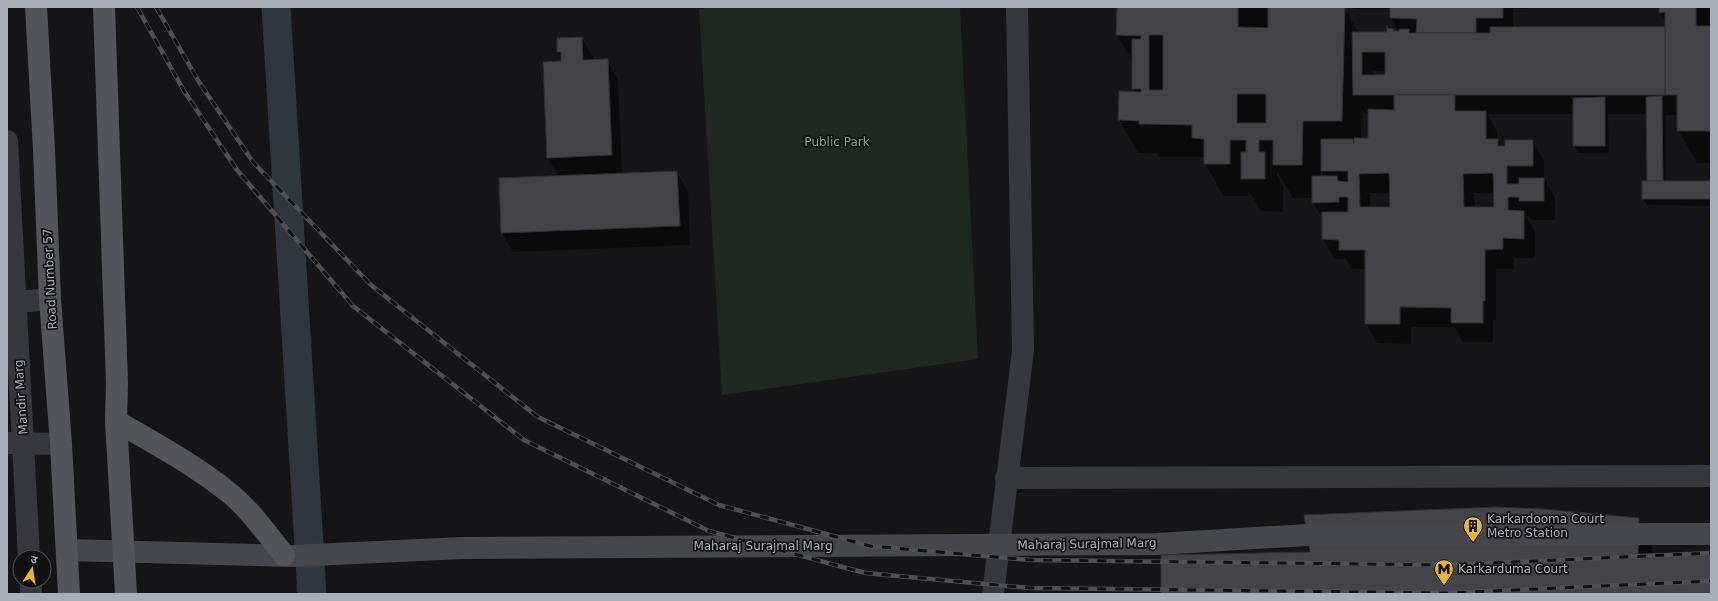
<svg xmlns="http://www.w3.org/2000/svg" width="1718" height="601" viewBox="0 0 1718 601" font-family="'DejaVu Sans','Noto Sans Devanagari',sans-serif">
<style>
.green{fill:#202822}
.shadow{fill:#0007;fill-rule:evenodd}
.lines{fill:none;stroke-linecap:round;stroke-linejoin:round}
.canal{stroke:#2f363d;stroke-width:29}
.building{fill:#434348;stroke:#303034;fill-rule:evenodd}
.street{stroke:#37383d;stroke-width:22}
.secondary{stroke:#45474c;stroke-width:22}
.primary{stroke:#54555b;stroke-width:22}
.rail-casing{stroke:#4e5055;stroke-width:4.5}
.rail{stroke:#111113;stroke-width:3;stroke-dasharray:9;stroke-linecap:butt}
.labels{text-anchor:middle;stroke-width:3.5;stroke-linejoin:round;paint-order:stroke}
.park-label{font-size:12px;fill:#81a184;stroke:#111113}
.street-label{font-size:12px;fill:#a9adb7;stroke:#111113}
.poi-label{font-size:12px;fill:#a9adb7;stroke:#111113;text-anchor:start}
</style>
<rect width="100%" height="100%" fill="#161618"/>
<!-- green -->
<polygon class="green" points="714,7 960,7 978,359 722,395 699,9"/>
<!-- shadow -->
<g class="shadow">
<path d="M1142 7 1344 8 1359 33 1399 32 1391 18V9H1354L1353 7H1527V9H1513V28L1666 31V22L1660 12V7H1711V163H1697L1678 130 1677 115H1666V182H1711V206L1647 205 1643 199 1648 182 1647 114H1608L1609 153H1578L1574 146V114H1487L1497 132V140L1501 147 1533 141 1544 161V179L1555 198V220H1532L1529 216H1526L1535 232V258H1514V269H1496V320H1493V342H1463L1455 327H1411V344L1377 343 1366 324V269H1351L1346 259H1335L1323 239V220L1313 202V198H1293L1277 171V176L1283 186V212L1261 211 1248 190V196H1224L1205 164 1204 157H1159L1157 153H1138L1119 120 1120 92 1136 93 1133 89V62L1117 35ZM1373 71H1386V76H1373ZM1362 108 1365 114H1369V139H1361ZM1321 169 1325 177H1321ZM1370 193H1390L1391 208H1370ZM1474 193H1494L1495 208H1475Z"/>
<polygon points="582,38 593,57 593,61 607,60 618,80 622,174 677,172 688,192 690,245 513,252 502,233 559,177 547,157 562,62 558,52 558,39"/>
<polygon points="1638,519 1652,543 1652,555 1711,555 1711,594 1162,594 1311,553"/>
</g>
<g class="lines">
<!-- canal -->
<polyline class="canal" points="276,7 312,594"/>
</g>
<!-- building -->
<g class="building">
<path d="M1117 7H1238V27L1268 28V7H1345L1342 121H1303L1302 165H1273V140H1259V152H1265V179H1241V152H1246V140H1230V164H1204V139L1192 138V125L1139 124V121L1118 120 1119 91 1141 92V89H1132V39H1141V36L1116 35ZM1149 35H1163V90H1149ZM1237 94H1266V123H1237Z"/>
<polygon points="1390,7 1503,7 1503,18 1476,18 1476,33 1416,33 1417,19 1390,18"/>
<polygon points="1659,7 1696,7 1696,26 1711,26 1711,131 1677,131 1677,95 1665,95 1665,12 1659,13"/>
<path d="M1387 25V28L1394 29V31H1399V29H1409V33H1490V27H1665V95H1353L1352 32H1387ZM1362 52H1385V75H1362Z"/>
<polygon points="582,37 583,60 608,59 612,155 547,158 543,62 561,61 561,52 557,52 557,38"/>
<path d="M1394 95H1455V111H1486V139H1498V146H1505V140H1533V166H1507V184H1519V178H1544V201H1519V197H1508V210L1524 211V239L1503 238V249L1485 250V301H1483V323H1451V308L1400 307V324H1365V250H1339V240L1322 239V212H1348V197H1339V202L1312 203V176H1337L1338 181 1348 182V171H1321V139H1353V143H1354V138H1368V109L1394 110ZM1389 173 1390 207H1360L1359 174ZM1493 173 1494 207H1464L1463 174Z"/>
<polygon points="1662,96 1663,181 1647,181 1646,97"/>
<polygon points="1605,97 1605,146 1573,146 1573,98"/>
<polygon points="677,171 680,226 501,233 499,178"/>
<rect x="1642" y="181" width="69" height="18"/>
<polygon points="1495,507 1543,509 1639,518 1638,554 1711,554 1711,594 1161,594 1161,555 1310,552 1304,515"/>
</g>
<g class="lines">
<!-- street -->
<g class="street">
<polyline points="7,141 29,557"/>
<polyline points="7,303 50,299"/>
<polyline points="7,443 61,444"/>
<polyline points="1006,478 1711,476"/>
<polyline points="31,581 31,594"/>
<polyline points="993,594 1023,350 1017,7"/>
</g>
<!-- secondary -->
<polyline class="secondary" points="67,550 292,556 462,548 1157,544 1307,535 1711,534"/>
<!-- primary -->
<g class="primary">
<polyline points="36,7 44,150 50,299 61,444 69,594"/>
<polyline points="104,7 117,383 116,421 126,594"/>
<path d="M116 421C154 443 193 464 227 491 250 509 266 533 284 555"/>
</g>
<!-- rail casing -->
<g class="rail-casing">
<g id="rail">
<polyline points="137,7 184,91 237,170 353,306 524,440 709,531 865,573 1030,588 1449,593 1711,581"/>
<polyline points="156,7 199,82 253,162 371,285 538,417 719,505 870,546 1030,560 1449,565 1711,553"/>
</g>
</g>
<!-- rail -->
<use href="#rail" class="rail"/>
</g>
<!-- icons -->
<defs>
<g id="building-pin" transform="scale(1)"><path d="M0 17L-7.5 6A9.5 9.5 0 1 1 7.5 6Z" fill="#e6b43f" stroke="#111113"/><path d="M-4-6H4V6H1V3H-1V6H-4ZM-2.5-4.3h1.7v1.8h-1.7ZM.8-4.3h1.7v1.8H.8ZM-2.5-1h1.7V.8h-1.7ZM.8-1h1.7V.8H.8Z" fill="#111"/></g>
<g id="metro-pin" transform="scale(1)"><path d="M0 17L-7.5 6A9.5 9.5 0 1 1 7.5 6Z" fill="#e6b43f" stroke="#111113"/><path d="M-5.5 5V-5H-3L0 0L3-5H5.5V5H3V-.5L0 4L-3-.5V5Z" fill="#111"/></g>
</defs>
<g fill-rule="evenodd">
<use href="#building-pin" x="1473" y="526"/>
<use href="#metro-pin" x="1444" y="569"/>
</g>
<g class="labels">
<!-- park labels -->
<g class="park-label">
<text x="837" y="146">Public Park</text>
</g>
<!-- street labels -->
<g class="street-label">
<text transform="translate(50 279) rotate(-93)" y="4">Road Number 57</text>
<text transform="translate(21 397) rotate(-94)" y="4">Mandir Marg</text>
<text transform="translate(1087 544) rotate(-1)" y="4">Maharaj Surajmal Marg</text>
<text x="763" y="550">Maharaj Surajmal Marg</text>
</g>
<!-- poi labels -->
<g class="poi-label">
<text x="1487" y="523">Karkardooma Court<tspan x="1487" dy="14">Metro Station</tspan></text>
<text x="1458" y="573">Karkarduma Court</text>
</g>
</g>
<!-- border -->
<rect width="1718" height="601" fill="none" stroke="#a9adb7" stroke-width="16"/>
<!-- north arrow -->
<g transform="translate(32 569) rotate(12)"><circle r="19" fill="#111113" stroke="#4e4f55"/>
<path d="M0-3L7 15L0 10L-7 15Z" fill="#e6b43f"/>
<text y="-6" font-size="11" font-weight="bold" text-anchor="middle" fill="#a9adb7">उ</text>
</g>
</svg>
